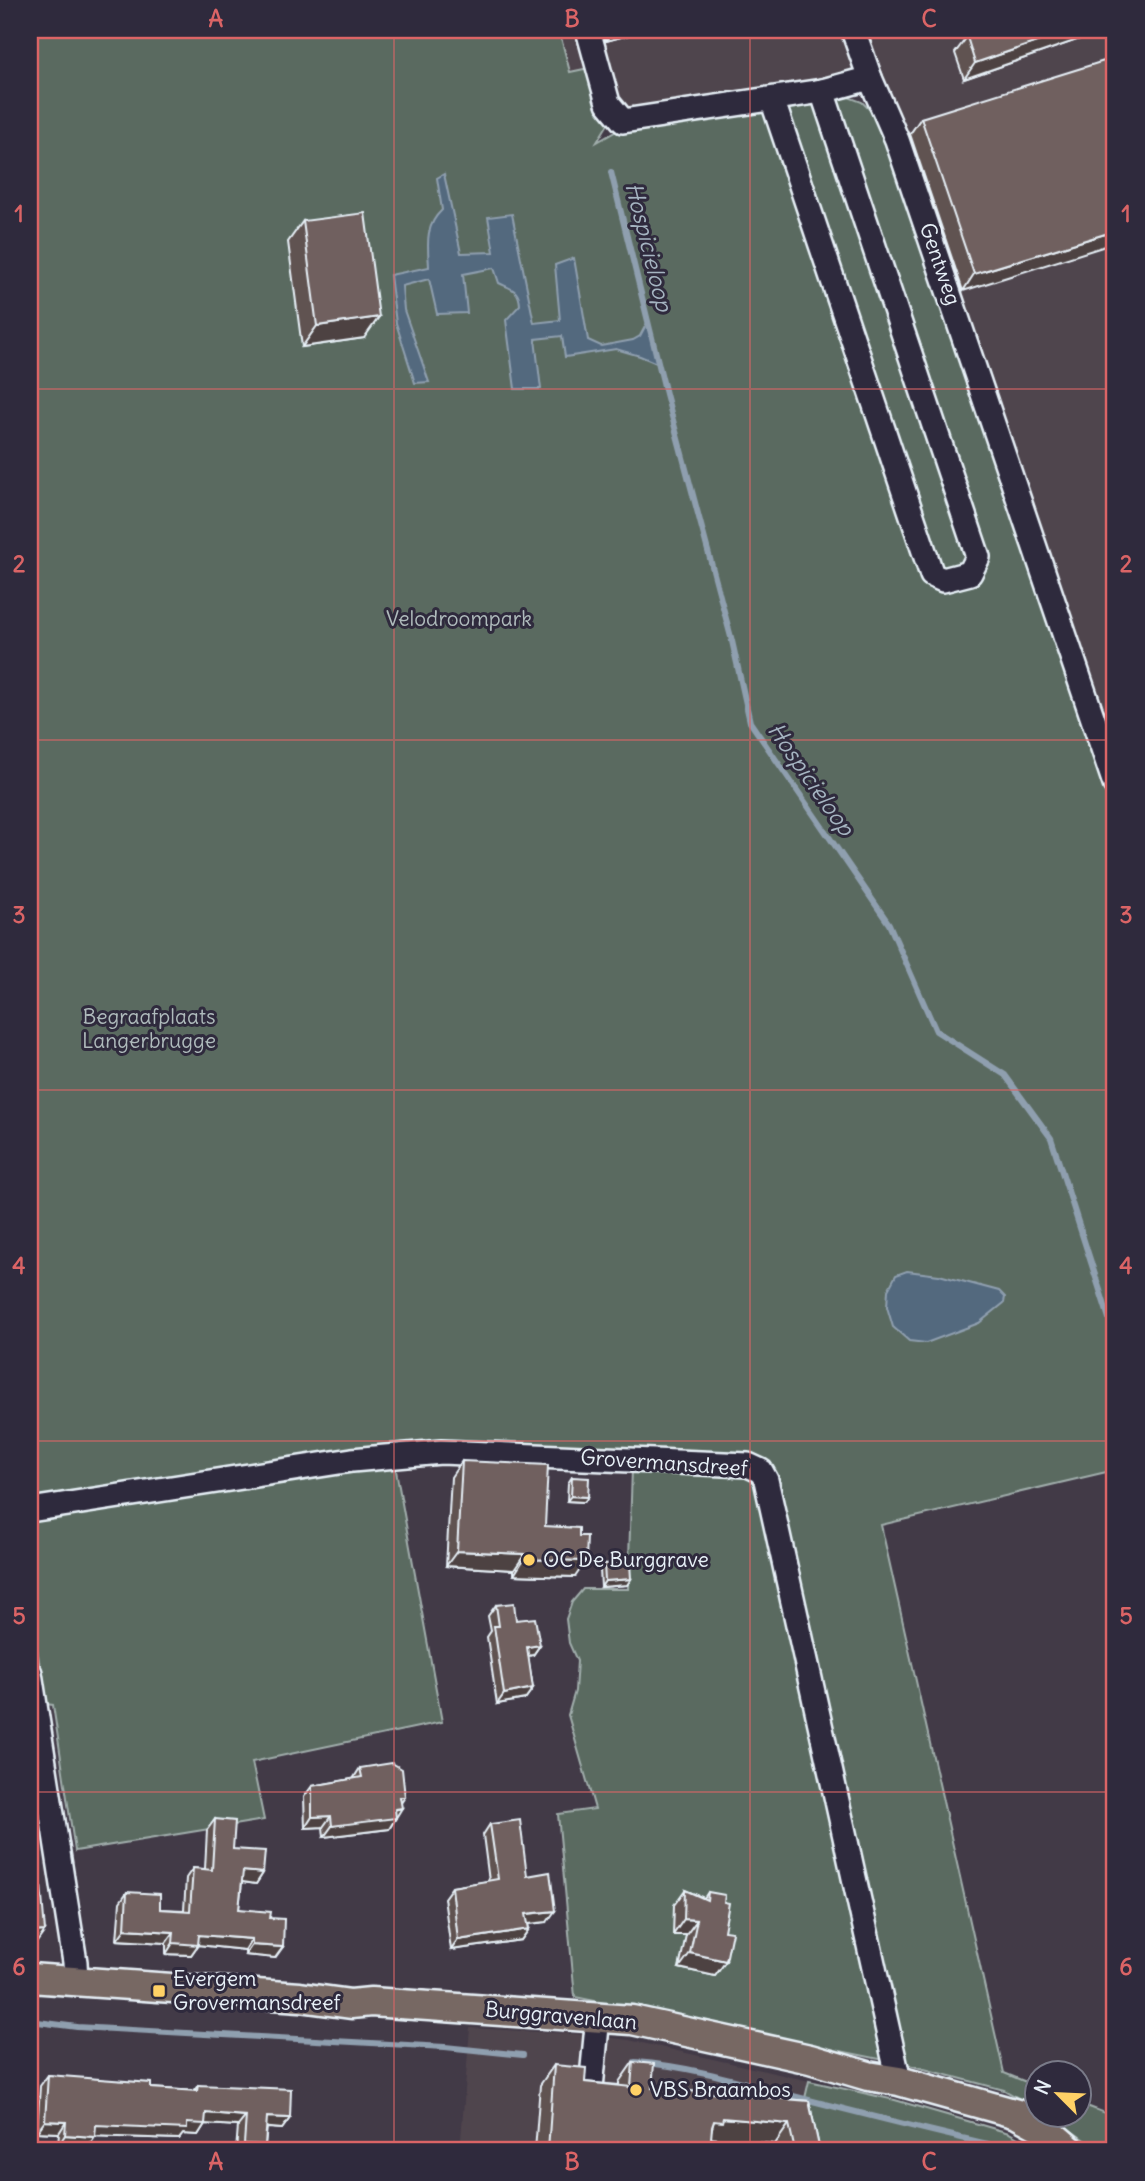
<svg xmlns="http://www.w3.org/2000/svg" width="1145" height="2181" viewBox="0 0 1145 2181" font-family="Delius,sans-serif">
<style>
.built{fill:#50454e}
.green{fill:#5a6a61;stroke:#a1aeac;stroke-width:2}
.water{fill:#53697e;stroke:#8f9faf;stroke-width:2}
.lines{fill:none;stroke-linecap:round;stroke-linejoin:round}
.stream{stroke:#8f9faf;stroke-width:6}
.minor-casing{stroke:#e8f1f8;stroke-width:28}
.major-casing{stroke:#e8f1f8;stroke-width:33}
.minor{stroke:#2f2a3d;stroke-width:23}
.major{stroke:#776864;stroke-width:28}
.rail{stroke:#e8f1f8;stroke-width:5}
.wall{fill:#605351;stroke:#e8f1f8;stroke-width:2}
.shaded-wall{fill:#4e4342;stroke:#e8f1f8;stroke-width:2}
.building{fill:#70605e;stroke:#e8f1f8;stroke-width:2}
.grid{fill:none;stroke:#db6466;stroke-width:2;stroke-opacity:0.55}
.poi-dot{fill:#ffd166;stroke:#2f2a3d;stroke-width:2.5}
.labels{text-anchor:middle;stroke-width:6;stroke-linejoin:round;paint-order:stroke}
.street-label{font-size:21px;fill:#e8f1f8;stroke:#2f2a3d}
.park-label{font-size:21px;fill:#afbbbc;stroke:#2f2a3d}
.poi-label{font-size:21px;fill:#e8f1f8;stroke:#2f2a3d;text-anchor:start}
.water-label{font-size:23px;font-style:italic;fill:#a5b4c1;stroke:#2f2a3d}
.neatline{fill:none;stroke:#db6466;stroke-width:2.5}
.grid-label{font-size:23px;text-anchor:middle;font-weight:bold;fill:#db6466}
</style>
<rect width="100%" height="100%" fill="#423a47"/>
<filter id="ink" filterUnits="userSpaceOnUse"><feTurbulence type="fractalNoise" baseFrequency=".0143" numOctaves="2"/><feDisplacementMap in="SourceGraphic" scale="14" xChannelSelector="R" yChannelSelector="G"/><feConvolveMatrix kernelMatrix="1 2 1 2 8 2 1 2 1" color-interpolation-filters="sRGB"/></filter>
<g filter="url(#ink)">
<!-- built -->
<g class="built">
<polygon points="559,30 1115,30 1115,764 878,118 855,73 838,80 611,119 570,73"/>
<polygon points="470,2028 576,2034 629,2040 809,2081 805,2099 804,2151 460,2151"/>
</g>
<!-- green -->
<g class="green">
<polygon points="30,30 559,30 570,72 589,68 611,119 597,142 622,128 846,96 862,102 878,118 1089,730 1115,814 1115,1470 881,1525 1004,2073 1036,2086 1036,2108 1004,2090 909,2065 575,1997 558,1814 595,1809 568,1715 575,1691 577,1661 569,1643 566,1619 572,1602 583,1589 628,1589 632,1469 442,1460 395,1465 442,1722 252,1762 264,1820 75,1851 53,1705 46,1704 30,1605 30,249 34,235 30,228"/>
<polygon points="809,2081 895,2100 1009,2133 1041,2151 804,2151 799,2124"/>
<polygon points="1079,2103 1115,2117 1115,2151 1100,2151 1049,2115 1078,2114"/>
</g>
<!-- water -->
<g class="water">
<path d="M444 174 461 253 494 252 488 217 512 214 534 323 560 320 555 265 574 258 588 340 601 346 633 340 640 336 648 321 659 364 640 356 616 349 565 357 562 336 535 339 541 389H515L506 320 520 305C519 289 511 289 499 283L494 268 463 274 467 313 437 314 429 279 402 286 404 310 429 382 415 383 396 323 390 275 429 267C428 245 424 227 442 210L437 178Z"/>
<polygon points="907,1271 939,1275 999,1291 1005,1297 1004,1303 979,1323 926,1343 909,1341 893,1327 887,1307 888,1290 896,1275"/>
</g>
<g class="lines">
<!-- stream -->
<g class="stream">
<polyline points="611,172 666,394 732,641 750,722 889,924 936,1031 1005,1075 1051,1138 1115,1337"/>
<polyline points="30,2021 77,2027 445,2047 523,2055"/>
<path d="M635 2062C691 2066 746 2083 801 2098 863 2114 925 2130 988 2144L999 2151"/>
</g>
<!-- minor casing -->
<g class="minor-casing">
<g id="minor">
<polyline points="588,30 608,103 623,121 822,91 870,78 897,140 1115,784"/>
<polyline points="853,30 870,78"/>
<polyline points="772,99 932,575 943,580 970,573 978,557 822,91"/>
<polyline points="30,1510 352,1460 441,1452 748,1465 761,1471 766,1480 899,2081"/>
<polyline points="30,1673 75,1962 76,1981"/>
<polyline points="591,2088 598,2016"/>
</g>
</g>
<!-- major casing -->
<g class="major-casing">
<polyline id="major" points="30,1978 300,1997 351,2004 371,2002 632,2020 810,2059 868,2076 899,2081 1017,2114 1048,2131 1071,2151"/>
</g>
<!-- minor -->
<use href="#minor" class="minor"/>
<!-- major -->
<use href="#major" class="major"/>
<!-- rail -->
<polyline class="rail" points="1109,30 1115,49"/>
</g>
<!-- wall -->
<g class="wall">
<polygon points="602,30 647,30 606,41"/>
<polygon points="990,30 1087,30 1080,39 964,79 955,53 967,37"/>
<polygon points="1115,96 963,291 910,134 921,118"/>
<polygon points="303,221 364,338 302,347 288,242"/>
<polygon points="462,1461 545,1526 575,1577 514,1575 514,1570 446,1566 451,1477"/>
<polygon points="572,1477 584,1502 567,1501 568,1483"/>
<polygon points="604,1564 631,1579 627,1585 601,1587 600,1569"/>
<polygon points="496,1605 516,1620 540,1645 533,1655 528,1656 533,1688 525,1699 497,1704 487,1637 491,1631 488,1616"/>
<polygon points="360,1768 405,1797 401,1803 396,1816 396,1818 389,1829 324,1837 323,1827 305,1828 304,1797 312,1786 353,1779"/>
<polygon points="215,1819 233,1849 263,1873 256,1884 242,1882 239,1909 270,1918 275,1958 245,1955 245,1950 198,1945 191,1955 166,1954 166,1943 117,1940 120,1902 127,1892 160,1909 184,1910 186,1878 193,1868 205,1869 207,1830"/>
<polygon points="490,1824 527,1876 547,1922 528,1924 529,1929 521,1940 451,1950 444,1898 452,1887 489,1881 483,1835"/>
<polygon points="685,1890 704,1898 708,1892 724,1902 724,1931 726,1961 715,1976 679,1968 686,1935 673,1935 674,1905"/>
<polygon points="633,2062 652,2088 809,2101 820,2151 776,2151 775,2144 711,2138 710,2151 535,2151 540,2085 554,2065 585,2082 619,2085 619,2082"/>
<polygon points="48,2075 151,2088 194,2091 198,2085 290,2118 282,2129 267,2128 265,2145 261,2151 236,2151 238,2126 205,2124 198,2135 183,2134 179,2139 95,2136 88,2148 58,2146 59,2133 37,2132 40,2086"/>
</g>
<!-- shaded-wall -->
<g class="shaded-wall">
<polygon points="613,30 647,30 606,41"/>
<polygon points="1072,30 1087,30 1080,39 964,79 975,63"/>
<polygon points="1115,231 1115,243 963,291 974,274"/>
<polygon points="379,317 364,338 302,347 317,326"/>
<polygon points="571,1496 588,1497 584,1502 567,1501"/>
<polygon points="457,1551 525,1554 514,1570 446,1566"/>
<polygon points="524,1559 586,1561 575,1577 514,1575"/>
<polygon points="631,1579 627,1585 601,1587 605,1581"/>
<polygon points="540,1645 533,1655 520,1657 527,1647"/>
<polygon points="533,1688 525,1699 497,1704 504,1694"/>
<polygon points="402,1808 389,1829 324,1837 332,1826"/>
<polygon points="331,1816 323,1827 305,1828 312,1817"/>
<polygon points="243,1871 263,1873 256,1884 236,1881"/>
<polygon points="555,1911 547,1922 519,1925 526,1914"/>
<polygon points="684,1919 697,1920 686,1935 673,1935"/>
<polygon points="125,1929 174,1932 166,1943 117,1940"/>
<polygon points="529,1929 521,1940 451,1950 458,1940"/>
<polygon points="45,1931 37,1942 30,1942 30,1932"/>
<polygon points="199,1935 252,1939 245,1950 198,1945 191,1955 166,1954 173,1943"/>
<polygon points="252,1945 283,1947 275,1958 245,1955"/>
<polygon points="690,1953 726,1961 715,1976 679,1968"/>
<polygon points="206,2113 246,2116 238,2126 205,2124 198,2135 183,2134 179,2139 89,2136 96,2125"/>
<polygon points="267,2117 290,2118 282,2129 260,2127"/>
<polygon points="723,2118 789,2124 775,2144 710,2138 708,2142 714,2121"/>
<polygon points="45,2121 66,2122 59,2133 37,2132"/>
<polygon points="65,2135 95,2137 88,2148 58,2146"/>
<polygon points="244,2144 265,2145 261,2151 239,2151"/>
</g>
<!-- building -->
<g class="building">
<polygon points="990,30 1072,30 975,63 967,37"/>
<polygon points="1104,61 1115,96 1115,231 974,274 921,118"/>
<polygon points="365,213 379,317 317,326 303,221"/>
<polygon points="462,1461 548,1465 545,1526 579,1528 579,1536 587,1536 586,1561 524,1559 525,1554 457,1551"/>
<polygon points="572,1477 589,1478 588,1497 571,1496"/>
<polygon points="630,1562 631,1579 605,1581 604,1564"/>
<polygon points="514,1603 516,1620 535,1618 540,1645 527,1647 533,1688 504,1694 494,1626 499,1626 496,1605"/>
<polygon points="392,1763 402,1769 405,1797 400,1797 402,1808 395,1809 396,1818 332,1826 331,1816 312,1817 312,1786 362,1777 360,1768"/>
<polygon points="215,1819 235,1821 233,1849 265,1851 263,1873 243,1871 239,1909 271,1912 270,1918 284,1919 283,1947 252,1945 252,1939 199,1935 198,1945 173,1943 174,1932 125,1929 127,1892 160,1894 160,1909 190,1911 193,1868 212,1870"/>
<polygon points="520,1820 527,1876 550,1872 555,1911 526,1914 529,1929 458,1940 452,1887 498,1879 490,1824"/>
<polygon points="41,1885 45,1931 30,1932 30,1886"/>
<polygon points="685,1890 707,1900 708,1892 725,1895 724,1902 729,1903 724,1931 732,1932 726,1961 690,1953 697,1920 684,1919"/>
<polygon points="633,2062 654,2064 652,2088 809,2101 820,2151 795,2151 789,2124 723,2118 722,2122 714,2121 712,2127 710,2151 548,2151 554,2065 586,2068 585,2082 631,2087"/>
<polygon points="48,2075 151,2083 151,2088 197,2091 198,2085 291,2089 290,2118 267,2117 265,2145 244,2144 246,2116 206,2113 205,2124 187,2123 187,2129 96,2125 95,2137 65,2135 66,2122 45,2121"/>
</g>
</g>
<!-- grid -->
<path class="grid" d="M394 30V2151M750 30V2151M30 389H1115M30 740H1115M30 1090H1115M30 1441H1115M30 1792H1115"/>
<!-- markers -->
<g class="poi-dot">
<circle cx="529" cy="1560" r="7"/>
<rect x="152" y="1984" width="14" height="14" rx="3.5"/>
<circle cx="636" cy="2090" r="7"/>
</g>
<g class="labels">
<!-- street labels -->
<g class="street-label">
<text transform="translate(940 264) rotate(71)" y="7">Gentweg</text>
<text transform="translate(664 1463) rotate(4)" y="7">Grovermansdreef</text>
<text transform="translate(561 2016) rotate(5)" y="7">Burggravenlaan</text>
</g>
<!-- park labels -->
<g class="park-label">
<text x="459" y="626">Velodroompark</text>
<text x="149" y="1024">Begraafplaats<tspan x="149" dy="24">Langerbrugge</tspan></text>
</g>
<!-- poi labels -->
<g class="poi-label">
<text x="543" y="1567">OC De Burggrave</text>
<text x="173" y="1986">Evergem<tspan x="173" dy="24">Grovermansdreef</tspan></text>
<text x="650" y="2097">VBS Braambos</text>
</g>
<!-- water labels -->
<g class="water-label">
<text transform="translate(649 247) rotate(76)" y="8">Hospicieloop</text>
<text transform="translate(811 779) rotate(55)" y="8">Hospicieloop</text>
</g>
</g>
<!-- margin -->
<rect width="1145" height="2181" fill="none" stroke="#2f2a3d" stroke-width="77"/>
<!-- north arrow -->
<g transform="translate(1058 2094) rotate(294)"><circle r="33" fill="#2f2a3d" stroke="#797a88" stroke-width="2"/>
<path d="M0-5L12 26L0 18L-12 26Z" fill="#ffd166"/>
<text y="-10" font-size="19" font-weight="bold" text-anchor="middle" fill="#e8f1f8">N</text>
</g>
<rect x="38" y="38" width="1068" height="2104" class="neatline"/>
<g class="grid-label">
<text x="216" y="27">A</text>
<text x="572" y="27">B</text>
<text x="929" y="27">C</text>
<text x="19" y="222">1</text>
<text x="1126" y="222">1</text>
<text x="19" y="572">2</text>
<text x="1126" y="572">2</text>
<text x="19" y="923">3</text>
<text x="1126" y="923">3</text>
<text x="19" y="1274">4</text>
<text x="1126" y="1274">4</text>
<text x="19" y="1624">5</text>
<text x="1126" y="1624">5</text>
<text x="19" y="1975">6</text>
<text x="1126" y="1975">6</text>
<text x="216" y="2170">A</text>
<text x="572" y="2170">B</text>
<text x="929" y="2170">C</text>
</g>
</svg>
